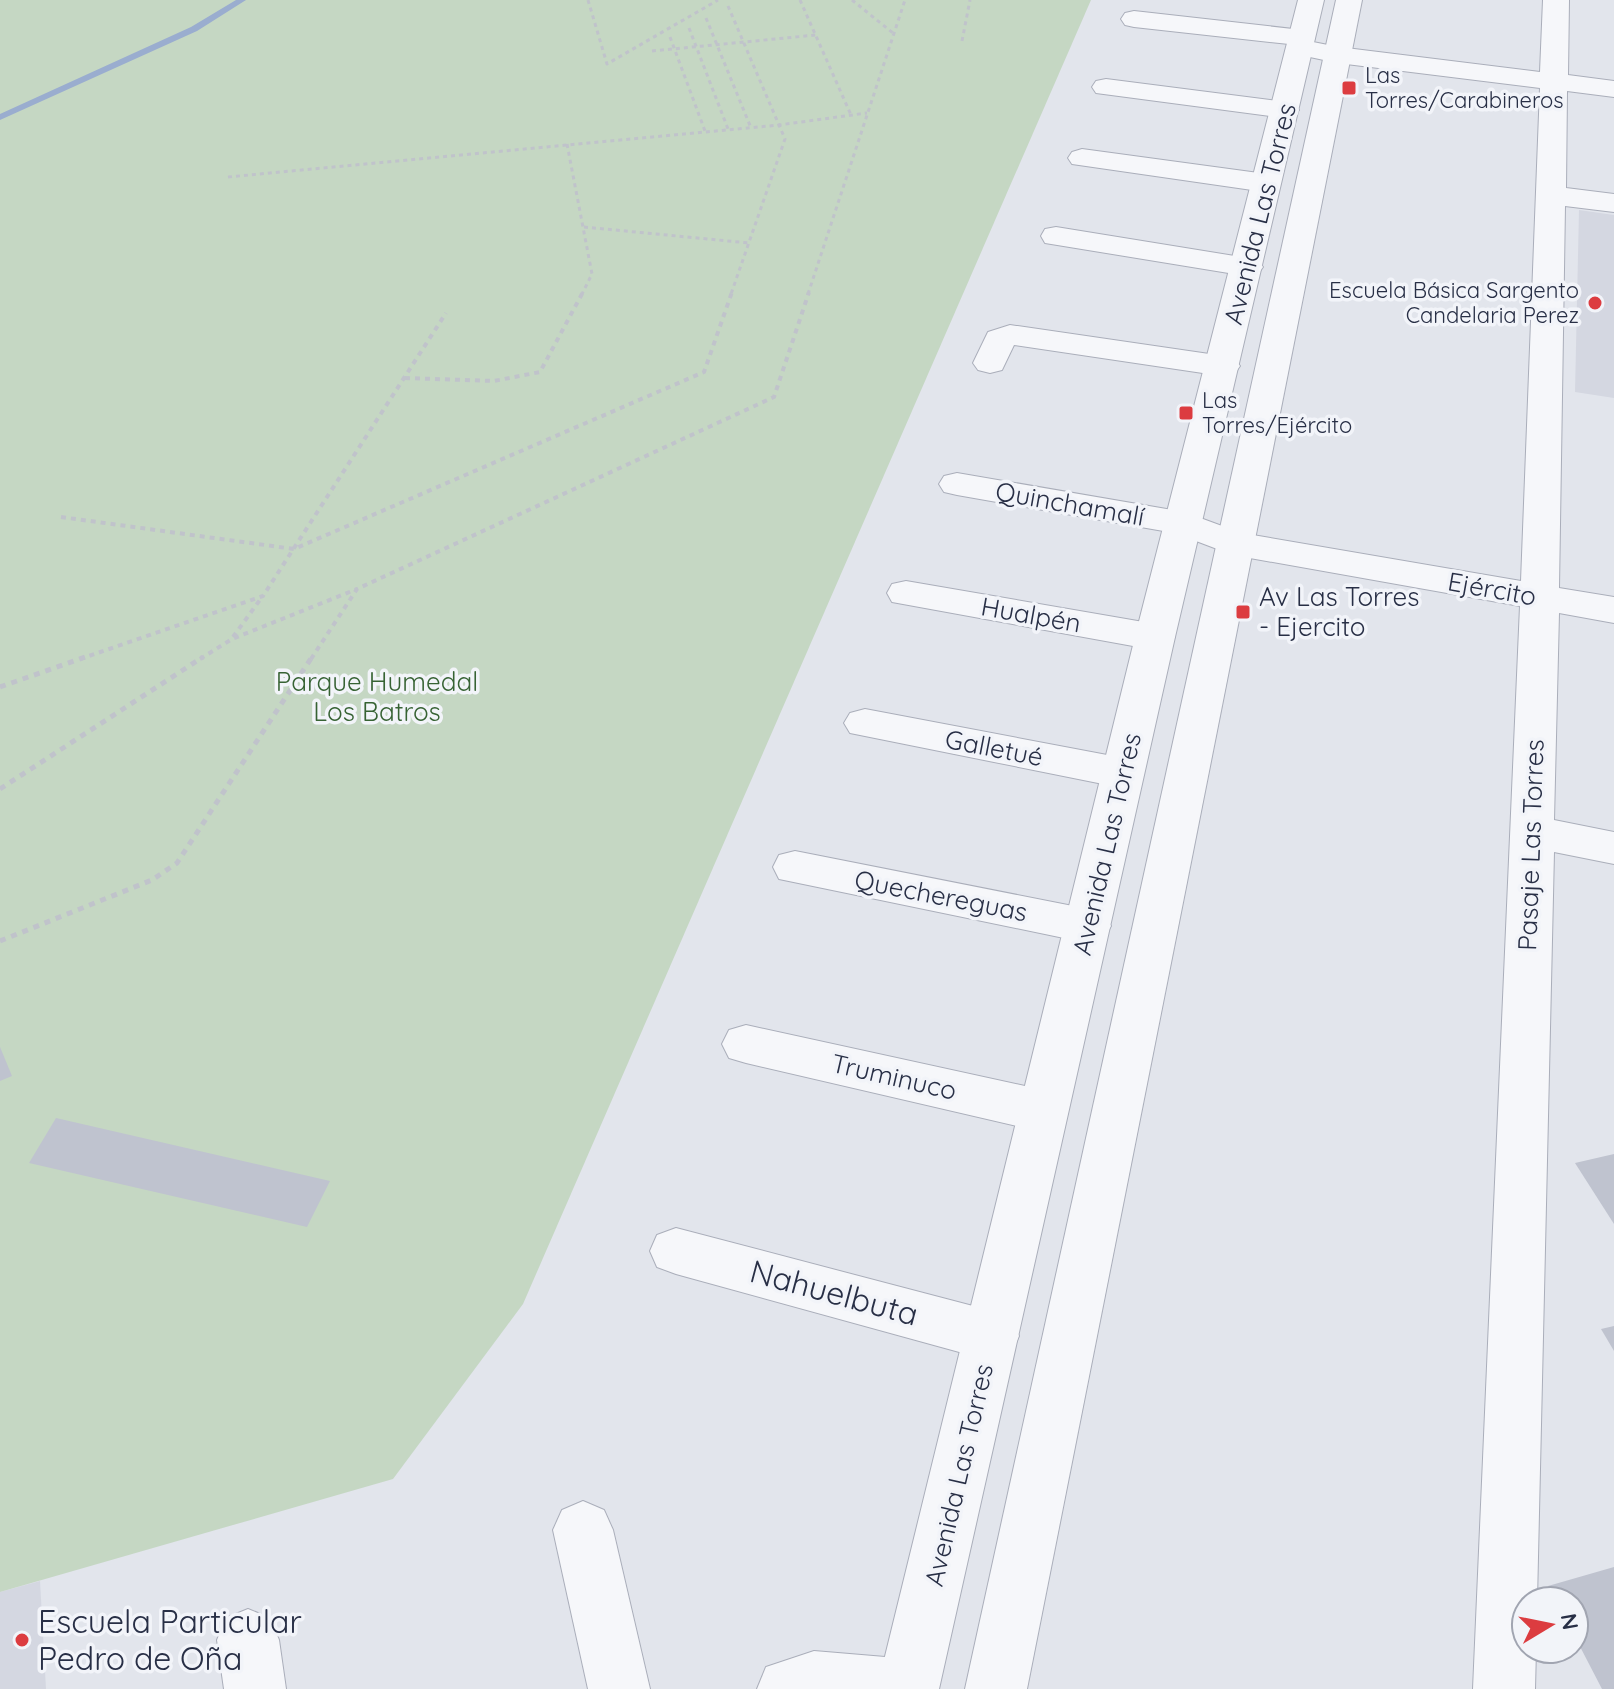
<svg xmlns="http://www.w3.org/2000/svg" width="1614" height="1689" viewBox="0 0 1614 1689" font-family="Quicksand,sans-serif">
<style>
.built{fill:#d4d7e1}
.green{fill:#c5d7c3}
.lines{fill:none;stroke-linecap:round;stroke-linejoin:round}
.stream{fill:#9aadcf;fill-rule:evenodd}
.building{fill:#bfc3cf}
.minor-casing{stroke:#aaaeba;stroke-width:2}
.tertiary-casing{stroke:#aaaeba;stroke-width:2}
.path-far2{stroke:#c0c3cb;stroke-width:3;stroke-dasharray:4 4;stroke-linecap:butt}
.path-far1{stroke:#c0c3cb;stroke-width:4;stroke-dasharray:5 5;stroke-linecap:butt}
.path{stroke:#c0c3cb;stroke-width:5;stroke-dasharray:6 6;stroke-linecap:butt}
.minor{fill:#f6f7fa;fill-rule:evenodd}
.tertiary{fill:#f6f7fa;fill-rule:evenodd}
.poi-dot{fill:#dc3c40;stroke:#f2f4f9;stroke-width:3}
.labels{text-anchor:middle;stroke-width:7;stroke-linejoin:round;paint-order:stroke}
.far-poi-label{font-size:22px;fill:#282f46;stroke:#f2f4f9;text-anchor:start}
.street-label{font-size:26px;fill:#282f46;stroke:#f2f4f9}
.poi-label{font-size:26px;fill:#282f46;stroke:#f2f4f9;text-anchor:start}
.park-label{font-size:26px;fill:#376334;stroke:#f2f4f9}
.near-street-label{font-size:32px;fill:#282f46;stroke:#f2f4f9}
.near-poi-label{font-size:32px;fill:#282f46;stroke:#f2f4f9;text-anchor:start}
</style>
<rect width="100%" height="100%" fill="#e2e5ec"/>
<!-- built -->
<g class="built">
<polygon points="1579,210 1614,215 1614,398 1575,392"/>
<polygon points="40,1581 46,1689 0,1689 0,1592"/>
</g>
<!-- green -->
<polygon class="green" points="0,0 1091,0 523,1304 393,1479 0,1592"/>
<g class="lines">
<!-- stream -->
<polygon class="stream" points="236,0 246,0 197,31 0,120 0,114 191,27"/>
</g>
<!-- building -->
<g class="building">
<polygon points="0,1047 12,1076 0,1081"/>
<polygon points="56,1118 330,1181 307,1227 29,1163"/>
<polygon points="1614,1154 1614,1224 1575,1163"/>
<polygon points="1614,1326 1614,1351 1601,1329"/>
<polygon points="1614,1567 1614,1689 1602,1689 1574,1635 1574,1601 1556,1601 1548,1586"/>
</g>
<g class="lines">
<!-- minor casing -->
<g class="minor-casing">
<g id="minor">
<polygon points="1543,0 1569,0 1568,75 1614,81 1614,97 1567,91 1566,188 1614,194 1614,212 1565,206 1559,588 1614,597 1614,623 1559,613 1554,820 1614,832 1614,864 1554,852 1537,1601 1526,1601 1526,1649 1536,1649 1535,1689 1473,1689 1520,606 1233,555 1175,533 957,495 944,492 939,484 944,476 957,473 1184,512 1241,533 1521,581 1540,88 1338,63 1291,53 1289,44 1134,27 1125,25 1121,19 1125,13 1134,11 1302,30 1311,32 1315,38 1313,42 1338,47 1540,72"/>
<polygon points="1106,79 1285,102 1295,104 1299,110 1295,116 1285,118 1096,93 1092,87 1096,81"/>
<polygon points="1082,149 1266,174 1276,177 1281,183 1276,189 1266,192 1072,164 1068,158 1072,152"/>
<polygon points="1056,227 1247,258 1258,260 1263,267 1258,274 1247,276 1045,243 1041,236 1045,229"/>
<polygon points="1010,325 1223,356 1235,359 1240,366 1235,373 1223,376 1014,345 1002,370 990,373 978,370 973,363 988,332"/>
<polygon points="906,581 1155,624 1169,628 1175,637 1169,646 1155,650 892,602 887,593 892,584"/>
<polygon points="865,709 1123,758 1138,762 1144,773 1138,784 1123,788 850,733 844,723 850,713"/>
<polygon points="795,851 1088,909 1104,914 1111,926 1104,938 1088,943 779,879 773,867 779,855"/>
<polygon points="746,1025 1043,1090 1061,1096 1068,1111 1061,1126 1043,1132 746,1063 729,1058 722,1044 729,1030"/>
<polygon points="676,1228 992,1311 1011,1318 1019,1336 1011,1354 992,1361 676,1274 657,1267 650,1251 657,1235"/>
<polygon points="583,1501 604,1510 613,1530 650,1689 588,1689 553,1530 562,1510"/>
<polygon points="248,1609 270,1618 279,1640 286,1689 224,1689 217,1640 226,1618"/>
<polygon points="814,1651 897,1658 919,1667 928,1689 757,1689 766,1667"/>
</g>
</g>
<!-- tertiary casing -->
<g class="tertiary-casing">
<g id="tertiary">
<polygon points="1298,0 1324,0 1175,637 939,1689 877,1689 1135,637"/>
<polygon points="1336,0 1362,0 1027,1689 965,1689"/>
</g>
</g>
<!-- path-far2 -->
<g class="path-far2">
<polyline points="588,0 607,64 718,0"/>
<polyline points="800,0 851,115"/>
<polyline points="852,0 893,33"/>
<polyline points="728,6 785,139 731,294"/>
<polyline points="706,18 751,128"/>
<polyline points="689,28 728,129"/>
<polyline points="670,37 705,131"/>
<polyline points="962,41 970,0"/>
<polyline points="652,51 816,35"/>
<polyline points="567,144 592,274 582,294"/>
<polyline points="228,177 779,125 867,113"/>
<polyline points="584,227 749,243"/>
<polyline points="808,294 905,0"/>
</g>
<!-- path-far1 -->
<g class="path-far1">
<polyline points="405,378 494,381 540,372 583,292"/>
<polyline points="61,517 294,549 704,372 732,292"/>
<polyline points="233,637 262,597"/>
<polyline points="80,659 263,596 446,313"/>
<polyline points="200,659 232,639 357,589"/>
<polyline points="311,659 357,589 774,397 809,292"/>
</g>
<!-- path -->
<g class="path">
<polyline points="0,687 85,657"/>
<polyline points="0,789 203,657"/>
<polyline points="0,941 152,880 177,863 312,657"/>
</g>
<!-- minor -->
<use href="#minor" class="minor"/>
<!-- tertiary -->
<use href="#tertiary" class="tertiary"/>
</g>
<!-- markers -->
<g class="poi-dot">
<rect x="1341" y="80" width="16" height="16" rx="4"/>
<circle cx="1595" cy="303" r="8"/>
<rect x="1178" y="405" width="16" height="16" rx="4"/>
<rect x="1235" y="604" width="16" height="16" rx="4"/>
<circle cx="22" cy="1640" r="8"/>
</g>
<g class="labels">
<!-- far-poi labels -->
<g class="far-poi-label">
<text x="1365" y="83">Las<tspan x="1365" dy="25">Torres/Carabineros</tspan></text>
<text x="1579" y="298" text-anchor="end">Escuela Básica Sargento<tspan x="1579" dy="25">Candelaria Perez</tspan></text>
<text x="1202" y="408">Las<tspan x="1202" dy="25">Torres/Ejército</tspan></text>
</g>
<!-- street labels -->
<g class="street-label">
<text transform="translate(1260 214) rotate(-76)" y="9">Avenida Las Torres</text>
<text transform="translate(1070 504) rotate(10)" y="9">Quinchamalí</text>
<text transform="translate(1492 589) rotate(10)" y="9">Ejército</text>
<text transform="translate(1031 615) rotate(10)" y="9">Hualpén</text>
<text transform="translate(994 748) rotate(11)" y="9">Galletué</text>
<text transform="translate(1107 844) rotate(-77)" y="9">Avenida Las Torres</text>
<text transform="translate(1531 845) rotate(-88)" y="9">Pasaje Las Torres</text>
<text transform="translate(941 896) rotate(11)" y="9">Quechereguas</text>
<text transform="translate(894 1077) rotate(13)" y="9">Truminuco</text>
<text transform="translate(959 1475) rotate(-77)" y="9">Avenida Las Torres</text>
</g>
<!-- poi labels -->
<g class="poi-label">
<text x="1259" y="606">Av Las Torres<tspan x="1259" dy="30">- Ejercito</tspan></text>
</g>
<!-- park labels -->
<g class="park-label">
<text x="377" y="691">Parque Humedal<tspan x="377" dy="30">Los Batros</tspan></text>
</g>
<!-- near-street labels -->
<g class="near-street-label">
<text transform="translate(834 1293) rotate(15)" y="11">Nahuelbuta</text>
</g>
<!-- near-poi labels -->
<g class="near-poi-label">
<text x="38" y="1633">Escuela Particular<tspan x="38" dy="37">Pedro de Oña</tspan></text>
</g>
</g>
<!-- north arrow -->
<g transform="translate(1550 1625) rotate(80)"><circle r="38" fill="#f2f4f9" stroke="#a1a5b1" stroke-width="2"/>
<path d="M0-6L14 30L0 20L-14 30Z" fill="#dc3c40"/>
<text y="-12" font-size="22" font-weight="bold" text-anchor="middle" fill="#282f46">N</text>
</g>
</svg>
